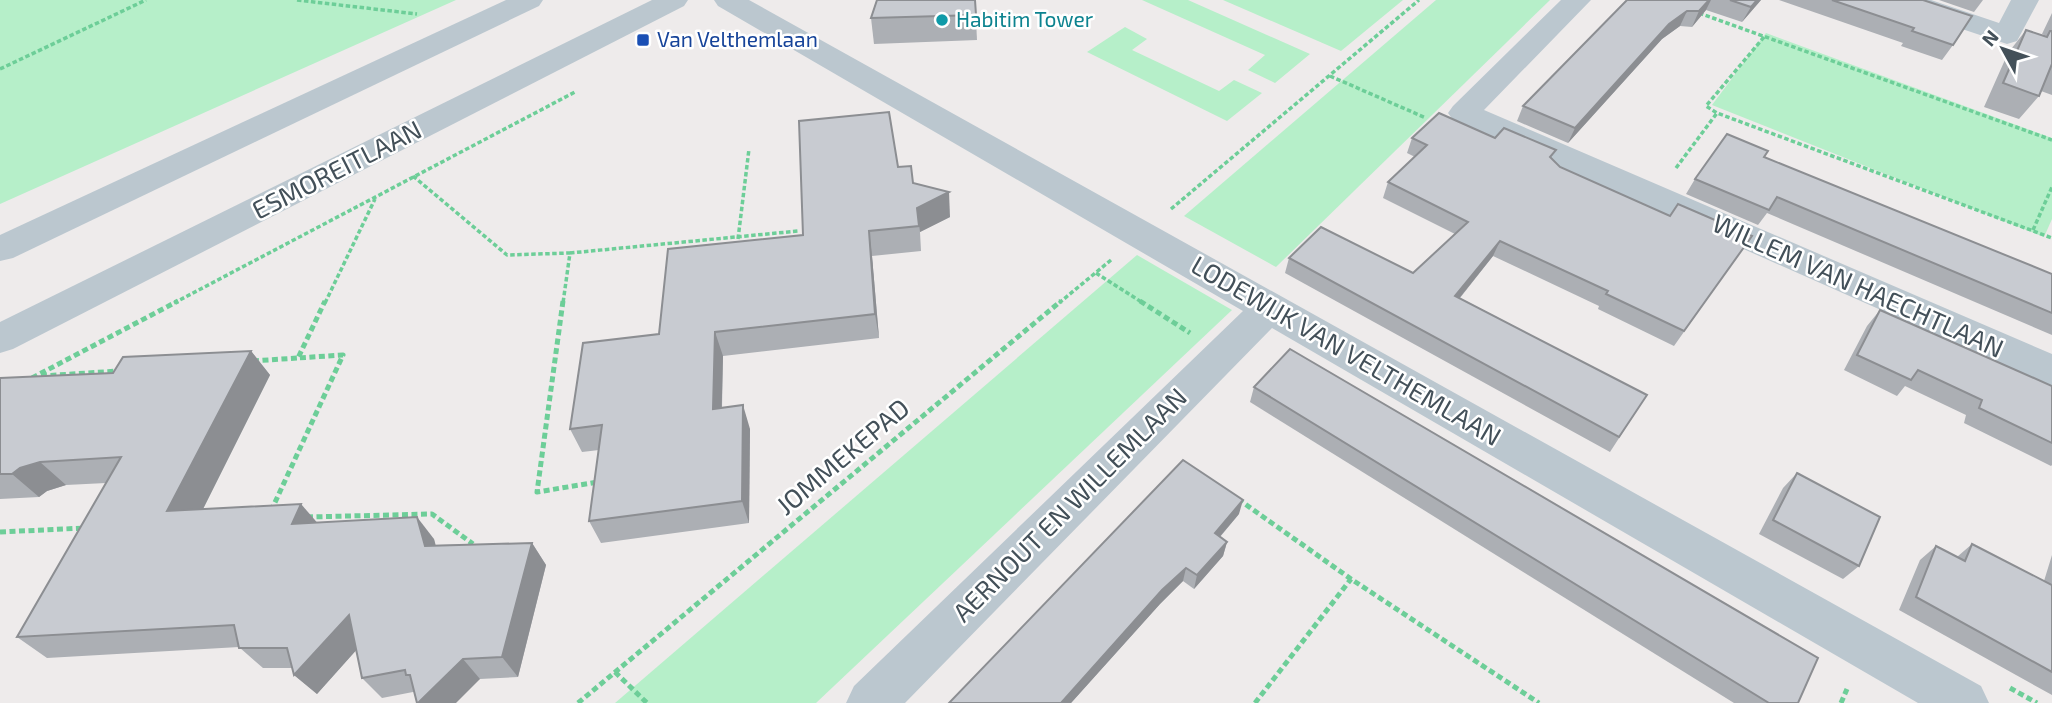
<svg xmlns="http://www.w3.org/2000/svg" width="2052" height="703" viewBox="0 0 2052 703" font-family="'Exo 2',sans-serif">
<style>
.green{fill:#b6efc9}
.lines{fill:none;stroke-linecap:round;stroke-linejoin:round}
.path-far1{stroke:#6dce98;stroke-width:3.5;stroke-dasharray:4.5 2.5;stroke-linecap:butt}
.path{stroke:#6dce98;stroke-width:5;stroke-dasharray:6 3.5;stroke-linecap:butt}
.minor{fill:#bbc7cf;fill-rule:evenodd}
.wall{fill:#acafb4}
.shaded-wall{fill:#8c8e92}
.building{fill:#c8cbd1;stroke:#8c8e92;stroke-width:2}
.culture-dot{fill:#0f9aa8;stroke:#fff;stroke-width:2.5}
.transit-dot{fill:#1a4fb4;stroke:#fff;stroke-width:2.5}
.labels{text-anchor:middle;stroke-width:5;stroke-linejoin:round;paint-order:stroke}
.far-culture-label{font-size:21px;fill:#0d838f;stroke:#fff;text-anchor:start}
.far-transit-label{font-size:21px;fill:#164399;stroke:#fff;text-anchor:start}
.street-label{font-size:26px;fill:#435059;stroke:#fff}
</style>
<rect width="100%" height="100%" fill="#eeebeb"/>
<!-- green -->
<g class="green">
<polygon points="0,0 456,0 0,204"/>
<polygon points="1142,0 1188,0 1310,54 1275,83 1248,70 1265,55"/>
<polygon points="1223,0 1403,0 1341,51"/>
<polygon points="1436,0 1550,0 1276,267 1184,216"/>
<polygon points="1125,27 1147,39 1132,50 1219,91 1234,80 1262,93 1227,121 1087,52"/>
<polygon points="1766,33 2052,138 2052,219 2044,237 1712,105"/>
<polygon points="1137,255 1232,310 816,703 615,703"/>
</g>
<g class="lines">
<!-- path-far1 -->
<g class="path-far1">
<polyline points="297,0 417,14"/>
<polyline points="1699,13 2052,140"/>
<polyline points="1764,37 1706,106 1717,113 2052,238"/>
<polyline points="0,69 146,0"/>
<polyline points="1330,76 1426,118"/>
<polyline points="1676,168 1717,113"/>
<polyline points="413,176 507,255 570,253 563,303"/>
<polyline points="1171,209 1419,0"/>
<polyline points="2033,230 2052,187"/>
<polyline points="738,239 749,149"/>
<polyline points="570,253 798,231"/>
<polyline points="1096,273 1143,303"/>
<polyline points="174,303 575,92"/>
<polyline points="325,303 375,199"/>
<polyline points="1059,303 1111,260"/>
</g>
<!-- path -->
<g class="path">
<polyline points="563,301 537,492 598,482"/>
<polyline points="1140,301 1190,333"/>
<polyline points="253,361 298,358"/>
<polyline points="41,376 119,371"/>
<polyline points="32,378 178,301"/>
<polyline points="1238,499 1351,579 1539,703"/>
<polyline points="271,511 343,355 298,358 325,301"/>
<polyline points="307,517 432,514 473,544"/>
<polyline points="0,532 85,528"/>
<polyline points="615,672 647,703"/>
<polyline points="2010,688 2037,703"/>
<polyline points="578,703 1061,301"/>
<polyline points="1255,703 1351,579"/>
<polyline points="1841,703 1847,689"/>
</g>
<!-- minor -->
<g class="minor">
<polygon points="506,0 543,0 539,6 13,258 0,261 0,235"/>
<polygon points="652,0 688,0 684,6 13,349 0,353 0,322"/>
<polygon points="714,0 749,0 1981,686 1989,703 1918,703 1272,328 905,703 846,703 854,686 1243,311 718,6"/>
<polygon points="1561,0 1591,0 1484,110 2052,354 2052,386 1453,120 1448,113 1453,106"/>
<polygon points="1889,0 1931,0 1999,23 2011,0 2039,0 2017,41 2007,44 1893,6"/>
</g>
</g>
<!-- wall -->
<g class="wall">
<polygon points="975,0 977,40 874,44 871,18"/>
<polygon points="1627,0 1761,0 1742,22 1706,10 1692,27 1680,26 1662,39 1568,143 1517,121 1523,106"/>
<polygon points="1779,0 1923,0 1953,45 1942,60 1901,46 1903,43"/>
<polygon points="1939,0 1983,0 1974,12"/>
<polygon points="2052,13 2052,95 2041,91 2039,96 2019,119 1984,107 2008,53 2026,30 2046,36 2042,34"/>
<polygon points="1412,138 1495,138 1552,158 1560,167 1741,251 1674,346 1598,309 1599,306 1493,256 1460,298 1647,395 1610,452 1285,273 1289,258 1413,273 1455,234 1383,198 1388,182 1415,157 1407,153"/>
<polygon points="1764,157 2052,274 2052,335 1767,213 1758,225 1686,194 1695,179"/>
<polygon points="898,167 913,183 950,217 920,232 921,251 872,256 879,338 723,356 722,408 750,429 749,523 601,543 589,521 599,450 582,452 570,429 659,334 803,235"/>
<polygon points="1880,310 2052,386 2052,465 2051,466 1964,423 1966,415 1905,386 1897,396 1844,370 1867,326"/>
<polygon points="251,351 270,375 203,509 317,523 434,539 435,545 532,543 546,565 518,677 480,679 382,698 362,678 356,650 317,694 294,675 292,668 263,668 239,647 47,658 17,637 106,483 66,485 47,491 39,497 0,499 0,378 113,373"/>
<polygon points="1254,387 1798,703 1734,703 1250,402"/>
<polygon points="1797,473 1859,566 1843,579 1759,534 1783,488"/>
<polygon points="1239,514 1220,537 1227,542 1223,556 1194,589 1183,581 1160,604 1071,703 949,703"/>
<polygon points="1972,544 2044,581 2052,555 2052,695 1899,610 1920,560 1936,546 1957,557"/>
</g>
<!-- shaded-wall -->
<g class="shaded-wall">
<polygon points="1709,0 1711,0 1706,10 1692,27 1699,11"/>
<polygon points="1757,0 1761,0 1742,22 1751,7"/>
<polygon points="1687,11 1680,26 1662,39 1568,143 1575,128 1669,24"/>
<polygon points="949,192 950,217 920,232 917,208"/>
<polygon points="869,231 872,256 879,338 875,314"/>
<polygon points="1500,241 1493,256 1449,311 1455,296"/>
<polygon points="715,332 723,356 721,433 713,409"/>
<polygon points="251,351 270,375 191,533 167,511"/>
<polygon points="743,405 750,429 749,523 742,501"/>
<polygon points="40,462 66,485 47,491 39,497 12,474 20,468"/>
<polygon points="1243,500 1239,514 1211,547 1215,533"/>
<polygon points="301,504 321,527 292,524"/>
<polygon points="417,517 434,539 442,568 425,546"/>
<polygon points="1227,542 1223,556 1194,589 1197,575"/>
<polygon points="532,543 546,565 518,677 502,657"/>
<polygon points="1186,568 1183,581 1160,604 1071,703 1061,703 1162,590"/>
<polygon points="349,615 369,636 317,694 294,675"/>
<polygon points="463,659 480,679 456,703 418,703"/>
</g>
<!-- building -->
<g class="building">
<polygon points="877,0 975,0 976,15 871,18"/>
<polygon points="1627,0 1709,0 1699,11 1687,11 1669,24 1575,128 1523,106"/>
<polygon points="1730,0 1757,0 1751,7"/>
<polygon points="1832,0 1923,0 1972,16 1953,45 1912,31 1914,28"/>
<polygon points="2026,30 2047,37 2050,31 2052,31 2052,64 2039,96 2003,83"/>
<polygon points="889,112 898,167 911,166 913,183 949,192 917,208 919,226 869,231 875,314 715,332 713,409 743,405 742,501 589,521 602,425 570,429 583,343 659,334 668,249 803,235 799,121"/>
<polygon points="1439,113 1495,138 1504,128 1556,150 1550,157 1560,167 1670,216 1678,204 1752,236 1684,331 1606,294 1608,291 1500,241 1455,296 1647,395 1619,437 1289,258 1321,227 1413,273 1468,222 1388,182 1427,145 1412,138"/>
<polygon points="1727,134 1768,151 1764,157 2052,274 2052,313 1777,197 1769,210 1695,179"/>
<polygon points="1880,310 2052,386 2052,443 1979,408 1982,400 1918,370 1911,380 1857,355"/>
<polygon points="1290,349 1818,658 1798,703 1769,703 1254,387"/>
<polygon points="251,351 167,511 301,504 292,524 417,517 425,546 532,543 502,657 463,659 418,703 417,703 410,675 406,675 405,670 362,678 349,615 294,675 287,648 239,648 234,625 17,637 121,457 40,462 20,468 12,474 0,474 0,378 113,373 123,357"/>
<polygon points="1183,460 1243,500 1215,533 1227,542 1197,575 1186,568 1162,590 1061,703 949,703"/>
<polygon points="1797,473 1880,517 1859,566 1773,520"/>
<polygon points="1972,544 2052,585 2052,672 1916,597 1936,546 1965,561"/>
</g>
<!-- markers -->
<circle class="culture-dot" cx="942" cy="20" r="7"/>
<rect class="transit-dot" x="636" y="33" width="14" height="14" rx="3.5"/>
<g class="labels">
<!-- far-culture labels -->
<g class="far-culture-label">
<text x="956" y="27">Habitim Tower</text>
</g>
<!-- far-transit labels -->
<g class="far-transit-label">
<text x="657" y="47">Van Velthemlaan</text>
</g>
<!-- street labels -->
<g class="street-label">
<text transform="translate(337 170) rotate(-27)" y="9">ESMOREITLAAN</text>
<text transform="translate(1858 286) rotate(24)" y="9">WILLEM VAN HAECHTLAAN</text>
<text transform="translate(1346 351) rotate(30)" y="9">LODEWIJK VAN VELTHEMLAAN</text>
<text transform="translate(843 457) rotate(-40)" y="9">JOMMEKEPAD</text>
<text transform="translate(1070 505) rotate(-45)" y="9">AERNOUT EN WILLEMLAAN</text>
</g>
</g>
<!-- north arrow -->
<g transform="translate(2003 49) rotate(310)" stroke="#ffffff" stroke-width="5" paint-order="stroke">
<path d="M0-5L12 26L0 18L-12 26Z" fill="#435059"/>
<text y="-10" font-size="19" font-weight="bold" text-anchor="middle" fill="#435059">N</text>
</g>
</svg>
